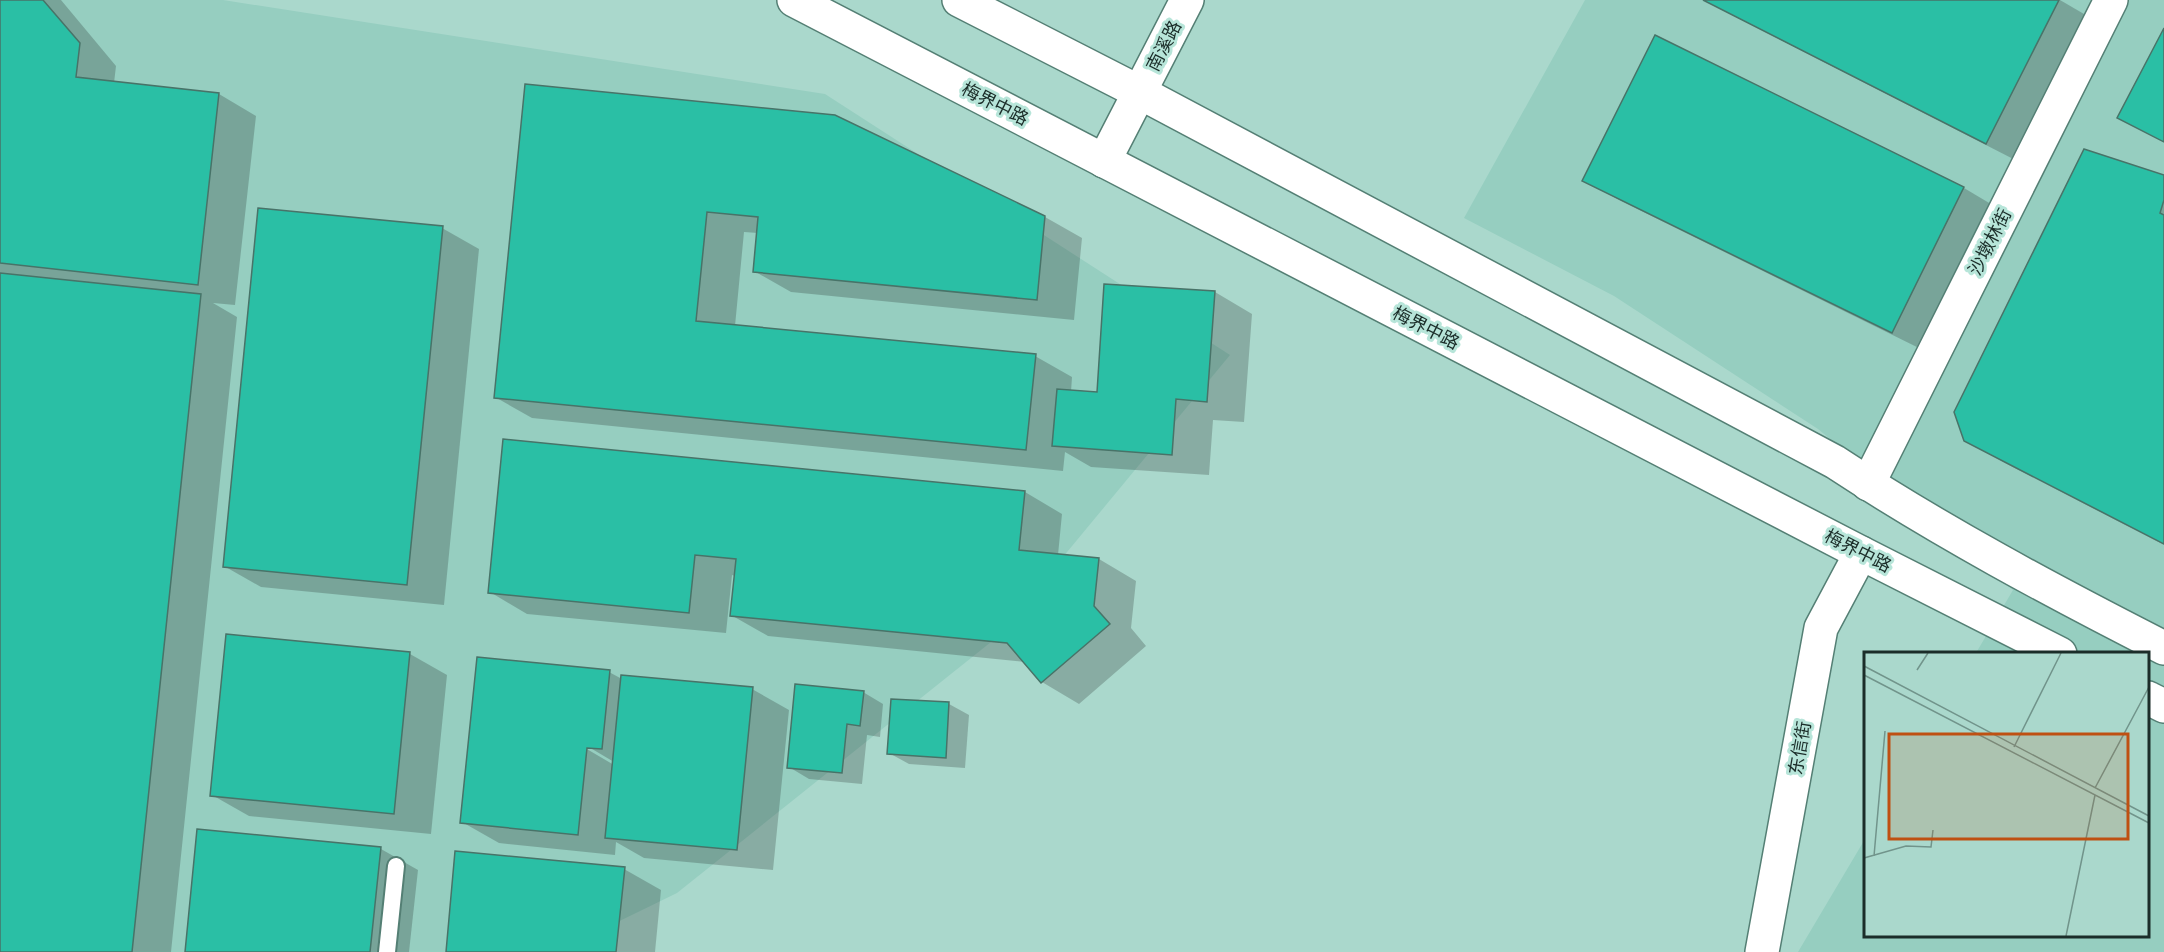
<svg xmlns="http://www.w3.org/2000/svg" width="2164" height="952" viewBox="0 0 2164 952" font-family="'Nunito Sans','Noto Sans SC',sans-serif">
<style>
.built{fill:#96cec0}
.shadow{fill:#0003;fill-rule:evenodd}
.building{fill:#2abfa5;stroke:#487368;stroke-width:1.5}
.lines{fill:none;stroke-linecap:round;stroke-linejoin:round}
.service-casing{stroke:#547f74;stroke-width:20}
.minor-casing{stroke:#547f74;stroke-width:36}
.secondary-casing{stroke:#547f74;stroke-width:36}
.service{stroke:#fff;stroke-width:16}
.minor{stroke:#fff;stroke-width:33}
.secondary{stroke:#fff;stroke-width:33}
.labels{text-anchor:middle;stroke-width:6;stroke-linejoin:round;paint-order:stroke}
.street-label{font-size:18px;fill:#1b2d29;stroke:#b7e5d9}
.inset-road{fill:none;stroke:#71948b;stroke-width:1.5}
.view{fill:#bf5012;fill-opacity:0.15;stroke:#bf5012;stroke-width:3}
.inset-edge{fill:none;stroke:#1b2d29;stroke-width:3}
</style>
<rect width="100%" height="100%" fill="#aad8cc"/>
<!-- built -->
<g class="built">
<polygon points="0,0 223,0 825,94 1230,355 996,638 677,893 556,952 0,952"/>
<polygon points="1585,0 2164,0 2164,952 1798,952 1865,839 1866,936 2148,936 2148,654 1976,653 2013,590 1818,429 1614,296 1464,218"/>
</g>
<!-- shadow -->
<g class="shadow">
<polygon points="0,0 61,0 116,66 114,83 219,94 256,116 235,305 213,303 237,317 171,952 0,952"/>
<polygon points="1703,0 2060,0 2096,21 2023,164"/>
<polygon points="1656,37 1964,188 2001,210 1929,353 1621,201 1584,180"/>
<polygon points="526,86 1045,217 1082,238 1074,320 791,292 754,271 758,233 744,232 735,326 1035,356 1072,377 1071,392 1098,394 1215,292 1252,314 1244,422 1213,420 1209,475 1091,467 1065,452 1063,471 532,418 495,397"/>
<polygon points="2164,176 2164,545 2003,462 1966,440"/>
<polygon points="442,228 479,249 444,605 261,587 224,566"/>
<polygon points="1025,492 1062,514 1058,555 1099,559 1136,581 1131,628 1146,646 1079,704 1042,682 1025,662 768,636 731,615 735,576 732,575 726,633 527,614 490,592"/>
<polygon points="228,636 410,654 447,675 431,834 249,816 212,795"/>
<path d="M609 672 622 679 752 689 789 710 773 870 644 858 616 842 615 855 499 843 462 822ZM582 743 614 762V765L580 745Z"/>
<polygon points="863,692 883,704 880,737 867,735 862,784 809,779 789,767"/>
<polygon points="949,704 969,715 965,768 909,764 889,753"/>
<polygon points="381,849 418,870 409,952 186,952"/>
<polygon points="624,869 661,890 655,952 447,952"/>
</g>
<!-- building -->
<g class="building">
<polygon points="0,0 43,0 80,43 76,77 219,93 198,285 0,263"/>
<polygon points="1703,0 2059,0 1986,144"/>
<polygon points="2164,28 2164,142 2117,118"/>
<polygon points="1655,35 1964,187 1892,333 1582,181"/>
<polygon points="525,84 835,115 1045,216 1037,300 753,272 758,217 707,212 696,321 1036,354 1026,450 494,398"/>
<polygon points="2084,149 2164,175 2164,200 2160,213 2164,215 2164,544 1964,441 1954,412"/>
<polygon points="258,208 443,226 407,585 223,567"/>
<polygon points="0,273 201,294 132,952 0,952"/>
<polygon points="1104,284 1215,291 1207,402 1176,399 1172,455 1052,446 1057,389 1097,392"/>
<polygon points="503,439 1025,491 1019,550 1099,558 1094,606 1110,624 1041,683 1007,643 730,616 736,559 695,555 689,613 488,593"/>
<polygon points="226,634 410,652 394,814 210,796"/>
<polygon points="477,657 610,670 602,749 587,748 578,835 460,823"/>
<polygon points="621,675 753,687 737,850 605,838"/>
<polygon points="795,684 864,691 860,726 847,724 842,773 787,768"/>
<polygon points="891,699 949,702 946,758 887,754"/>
<polygon points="197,829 381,847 370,952 185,952"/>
<polygon points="455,851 625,867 616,952 446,952"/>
</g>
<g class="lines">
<!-- service casing -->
<g class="service-casing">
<polyline id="service" points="387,952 396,866"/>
</g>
<!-- minor casing -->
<g class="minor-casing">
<g id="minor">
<polyline points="1104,161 1187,0"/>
<polyline points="1868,484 2111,0"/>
<polyline points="1762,952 1821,628 1861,553"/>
</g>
</g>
<!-- secondary casing -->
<g class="secondary-casing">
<g id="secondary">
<polyline points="794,0 1861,553 2060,654"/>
<path d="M959 0 1141 93 1835 462C1940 531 2052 591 2164 648"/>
<polyline points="2148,698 2164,706"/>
</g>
</g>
<!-- service -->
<use href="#service" class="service"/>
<!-- minor -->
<use href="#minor" class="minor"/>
<!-- secondary -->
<use href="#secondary" class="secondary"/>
</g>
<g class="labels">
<!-- street labels -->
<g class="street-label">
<text transform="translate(1164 46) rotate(-63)" y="6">南溪路</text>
<text transform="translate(995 104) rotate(27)" y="6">梅界中路</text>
<text transform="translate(1990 242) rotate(-63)" y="6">沙墩林街</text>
<text transform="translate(1426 328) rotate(27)" y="6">梅界中路</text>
<text transform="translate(1858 551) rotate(27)" y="6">梅界中路</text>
<text transform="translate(1800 748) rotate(-80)" y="6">东信街</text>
</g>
</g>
<!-- overview -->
<g transform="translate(1864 652)">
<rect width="285" height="285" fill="#aad8cc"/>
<path class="inset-road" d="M0 14 285 164M53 18 64 1M0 23 285 171M150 95 197 1M231 136 285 35M10 204 21 79M0 206 42 194 67 195 69 178M202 284 231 143"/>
<path class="view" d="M25 82H264V187H25Z"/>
<rect width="285" height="285" class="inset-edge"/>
</g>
</svg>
